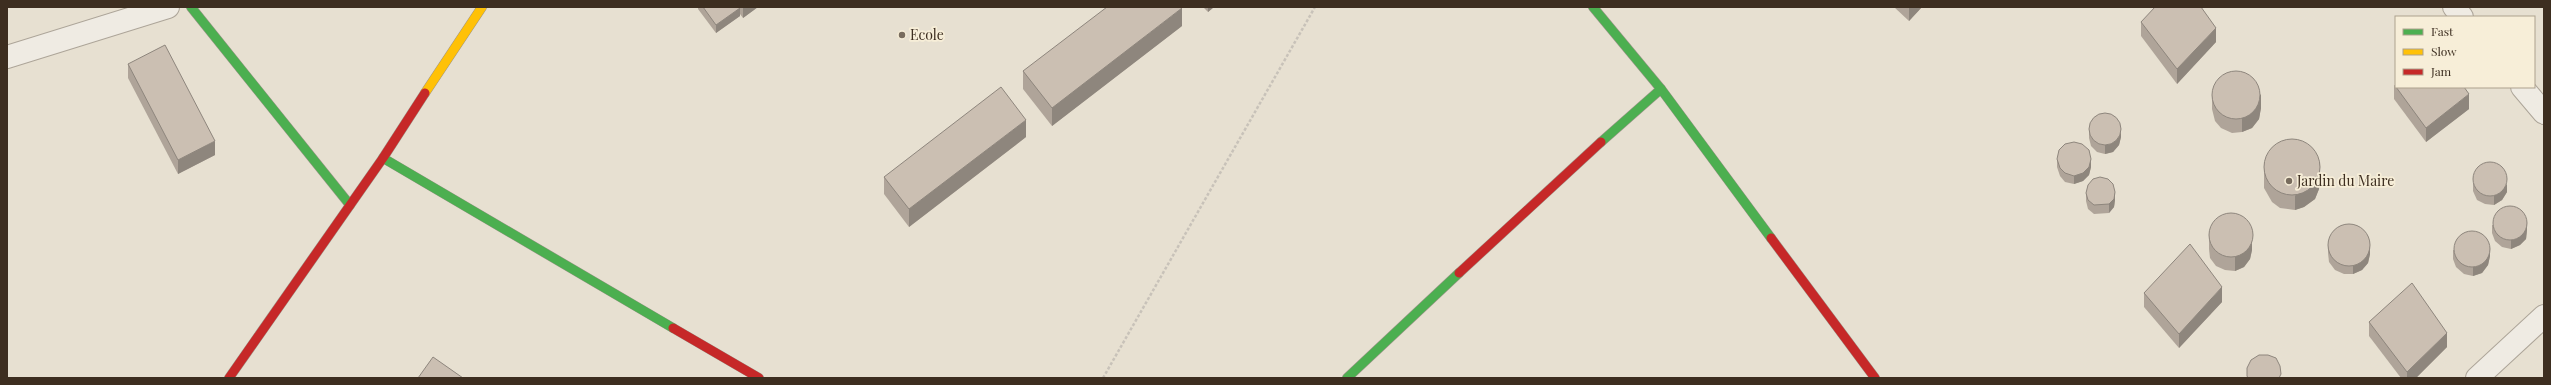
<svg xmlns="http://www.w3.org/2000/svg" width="2551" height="385" viewBox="0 0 2551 385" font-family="'Playfair Display',serif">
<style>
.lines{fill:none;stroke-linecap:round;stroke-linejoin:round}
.street-casing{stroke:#ada599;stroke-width:24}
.fast-casing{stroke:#9c958a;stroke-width:10}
.slow-casing{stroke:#9c958a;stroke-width:10}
.jam-casing{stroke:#9c958a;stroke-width:10}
.path{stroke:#c8c2b9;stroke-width:2.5;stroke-dasharray:3 2;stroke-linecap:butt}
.street{stroke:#efebe3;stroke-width:22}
.fast{stroke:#4caf50;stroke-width:9}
.slow{stroke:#ffc107;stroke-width:9}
.jam{stroke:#c62828;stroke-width:9}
.wall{fill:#afa499}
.shaded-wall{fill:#8e867d}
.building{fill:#cbbfb2;stroke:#8e867d}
.poi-dot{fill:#786c5e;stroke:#f7eed8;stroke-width:1.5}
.labels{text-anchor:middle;stroke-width:3.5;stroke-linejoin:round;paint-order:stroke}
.poi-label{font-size:14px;fill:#3d2e20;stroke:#f7eed8;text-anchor:start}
</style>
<rect width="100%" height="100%" fill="#e7e0d1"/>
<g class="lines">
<!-- street casing -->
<g class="street-casing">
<g id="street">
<polyline points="2454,7 2462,17"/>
<polyline points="7,57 168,7"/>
<polyline points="2522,87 2544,113"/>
<polyline points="2477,378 2544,316"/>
</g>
</g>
<!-- fast casing -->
<g class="fast-casing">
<g id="fast">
<polyline points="191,7 350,205"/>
<polyline points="1593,7 1661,89 1771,238"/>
<polyline points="1601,142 1661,89"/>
<polyline points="383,158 673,328"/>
<polyline points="1347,378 1459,273"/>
</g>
</g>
<!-- slow casing -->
<g class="slow-casing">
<polyline id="slow" points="425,93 482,7"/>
</g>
<!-- jam casing -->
<g class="jam-casing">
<g id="jam">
<polyline points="1771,238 1875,378"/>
<polyline points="1459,273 1601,142"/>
<polyline points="673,328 759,378"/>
<polyline points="229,378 383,158 425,93"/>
</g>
</g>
<!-- path -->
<polyline class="path" points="1103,378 1315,7"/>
<!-- street -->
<use href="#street" class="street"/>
<!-- fast -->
<use href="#fast" class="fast"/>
<!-- slow -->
<use href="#slow" class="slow"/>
<!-- jam -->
<use href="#jam" class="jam"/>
</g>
<!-- wall -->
<g class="wall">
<polygon points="698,7 758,7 743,18 740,14 740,16 716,33 698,9"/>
<polygon points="1203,7 1214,7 1208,12"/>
<polygon points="1894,7 1922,7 1909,21"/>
<polygon points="2141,22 2216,42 2177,84 2141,36"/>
<polygon points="1182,26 1052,126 1023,89 1023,71"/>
<polygon points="128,64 215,155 178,174 128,78"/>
<polygon points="2394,85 2469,109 2426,142 2394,99"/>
<polygon points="2212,95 2261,108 2259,119 2252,128 2242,132 2232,133 2221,128 2215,121 2212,109"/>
<polygon points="2089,130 2121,137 2119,145 2113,152 2105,154 2097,152 2091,146 2089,138"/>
<polygon points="1026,137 909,227 884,194 884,177"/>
<polygon points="2057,159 2091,167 2089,175 2083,181 2074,184 2065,182 2060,176 2057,167"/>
<polygon points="2264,162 2320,175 2319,189 2315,199 2304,207 2295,210 2280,208 2272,202 2264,188"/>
<polygon points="2473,183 2507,192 2502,200 2494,205 2485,204 2477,200 2473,191"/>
<polygon points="2086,193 2115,200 2114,207 2109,213 2094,214 2088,209 2086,201"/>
<polygon points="2492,225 2527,230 2526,239 2520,245 2511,249 2502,247 2495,241 2492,233"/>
<polygon points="2209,234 2252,250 2250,259 2244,267 2235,271 2225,270 2216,266 2210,258 2209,249"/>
<polygon points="2328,245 2370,254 2368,263 2362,270 2353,274 2344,274 2335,270 2329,262 2328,253"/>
<polygon points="2453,250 2490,256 2488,265 2482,273 2473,276 2464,274 2456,267 2453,259"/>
<polygon points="2144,293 2222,302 2179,348 2144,307"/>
<polygon points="2369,322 2447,347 2416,378 2401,378 2369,336"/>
</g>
<!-- shaded-wall -->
<g class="shaded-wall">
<polygon points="743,7 758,7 743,18"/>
<polygon points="1208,7 1214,7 1208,12"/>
<polygon points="1909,7 1922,7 1909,21"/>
<polygon points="740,8 740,16 716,33 716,25"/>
<polygon points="1182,8 1182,26 1052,126 1052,108"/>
<polygon points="2216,28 2216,42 2177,84 2177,69"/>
<polygon points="2261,94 2261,108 2259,119 2252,128 2242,132 2242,118"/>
<polygon points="2469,94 2469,109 2426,142 2426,128"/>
<polygon points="1026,120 1026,137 909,227 909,209"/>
<polygon points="2121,128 2121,137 2119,145 2113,152 2105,154 2105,145"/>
<polygon points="215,141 215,155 178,174 178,160"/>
<polygon points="2091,159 2091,167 2089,175 2083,181 2074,184 2074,176"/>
<polygon points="2320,161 2319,189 2315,199 2304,207 2295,210 2295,196"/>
<polygon points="2507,184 2507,192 2502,200 2494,205 2494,196"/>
<polygon points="2115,192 2115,200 2114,207 2109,213 2109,204"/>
<polygon points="2527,221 2527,230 2526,239 2520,245 2511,249 2511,240"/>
<polygon points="2252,235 2252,250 2250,259 2244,267 2235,271 2235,257"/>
<polygon points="2370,246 2370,254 2368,263 2362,270 2353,274 2353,266"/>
<polygon points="2490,248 2490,256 2488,265 2482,273 2473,276 2473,267"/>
<polygon points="2222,287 2222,302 2179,348 2179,334"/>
<polygon points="2447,333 2447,347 2416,378 2407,378 2407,372"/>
</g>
<!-- building -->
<g class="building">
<polygon points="703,7 739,7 740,8 716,25"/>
<polygon points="1107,7 1181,7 1182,8 1052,108 1023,71"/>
<polygon points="2155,7 2201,7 2216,28 2177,69 2141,22"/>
<polygon points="165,45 215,141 178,160 128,64"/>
<circle cx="2236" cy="95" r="24"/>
<polygon points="1001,87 1026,120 909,209 884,177"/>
<polygon points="2396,87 2464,87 2469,94 2426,128"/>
<circle cx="2105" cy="129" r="16"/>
<circle cx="2292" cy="167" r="28"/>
<polygon points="2074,142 2082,144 2089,150 2091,159 2089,167 2083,173 2074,176 2065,173 2060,168 2057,159 2059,150 2065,144"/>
<circle cx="2490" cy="179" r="17"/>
<polygon points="2100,177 2108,179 2113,184 2115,192 2114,199 2109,204 2094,205 2088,200 2086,193 2088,185 2093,179"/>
<circle cx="2510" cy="223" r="17"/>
<circle cx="2231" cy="235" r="22"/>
<circle cx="2349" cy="245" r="21"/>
<circle cx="2472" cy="249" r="18"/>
<polygon points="2190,244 2222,287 2179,334 2144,293"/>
<polygon points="2412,283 2447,333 2407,372 2369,322"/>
<polygon points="2259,355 2268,355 2276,358 2280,366 2281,374 2279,378 2248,378 2247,376 2247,368 2251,360"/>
<polygon points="433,357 463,378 418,378"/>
</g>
<!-- markers -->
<g class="poi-dot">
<circle cx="902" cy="35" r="4"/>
<circle cx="2289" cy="181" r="4"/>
</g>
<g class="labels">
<!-- poi labels -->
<g class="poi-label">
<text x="910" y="40">Ecole</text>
<text x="2297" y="186">Jardin du Maire</text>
</g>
</g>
<!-- border -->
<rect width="2551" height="385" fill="none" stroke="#3d2e20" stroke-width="16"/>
<!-- legend -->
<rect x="2395" y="16" width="140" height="72" fill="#f7eed8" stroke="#ada18e"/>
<rect x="2403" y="29" width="20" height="6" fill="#4caf50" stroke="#ada18e"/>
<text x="2431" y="36" font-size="12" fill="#3d2e20">Fast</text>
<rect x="2403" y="49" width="20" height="6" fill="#ffc107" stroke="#ada18e"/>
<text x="2431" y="56" font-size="12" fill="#3d2e20">Slow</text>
<rect x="2403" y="69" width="20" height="6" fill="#c62828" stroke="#ada18e"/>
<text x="2431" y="76" font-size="12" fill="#3d2e20">Jam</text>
</svg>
